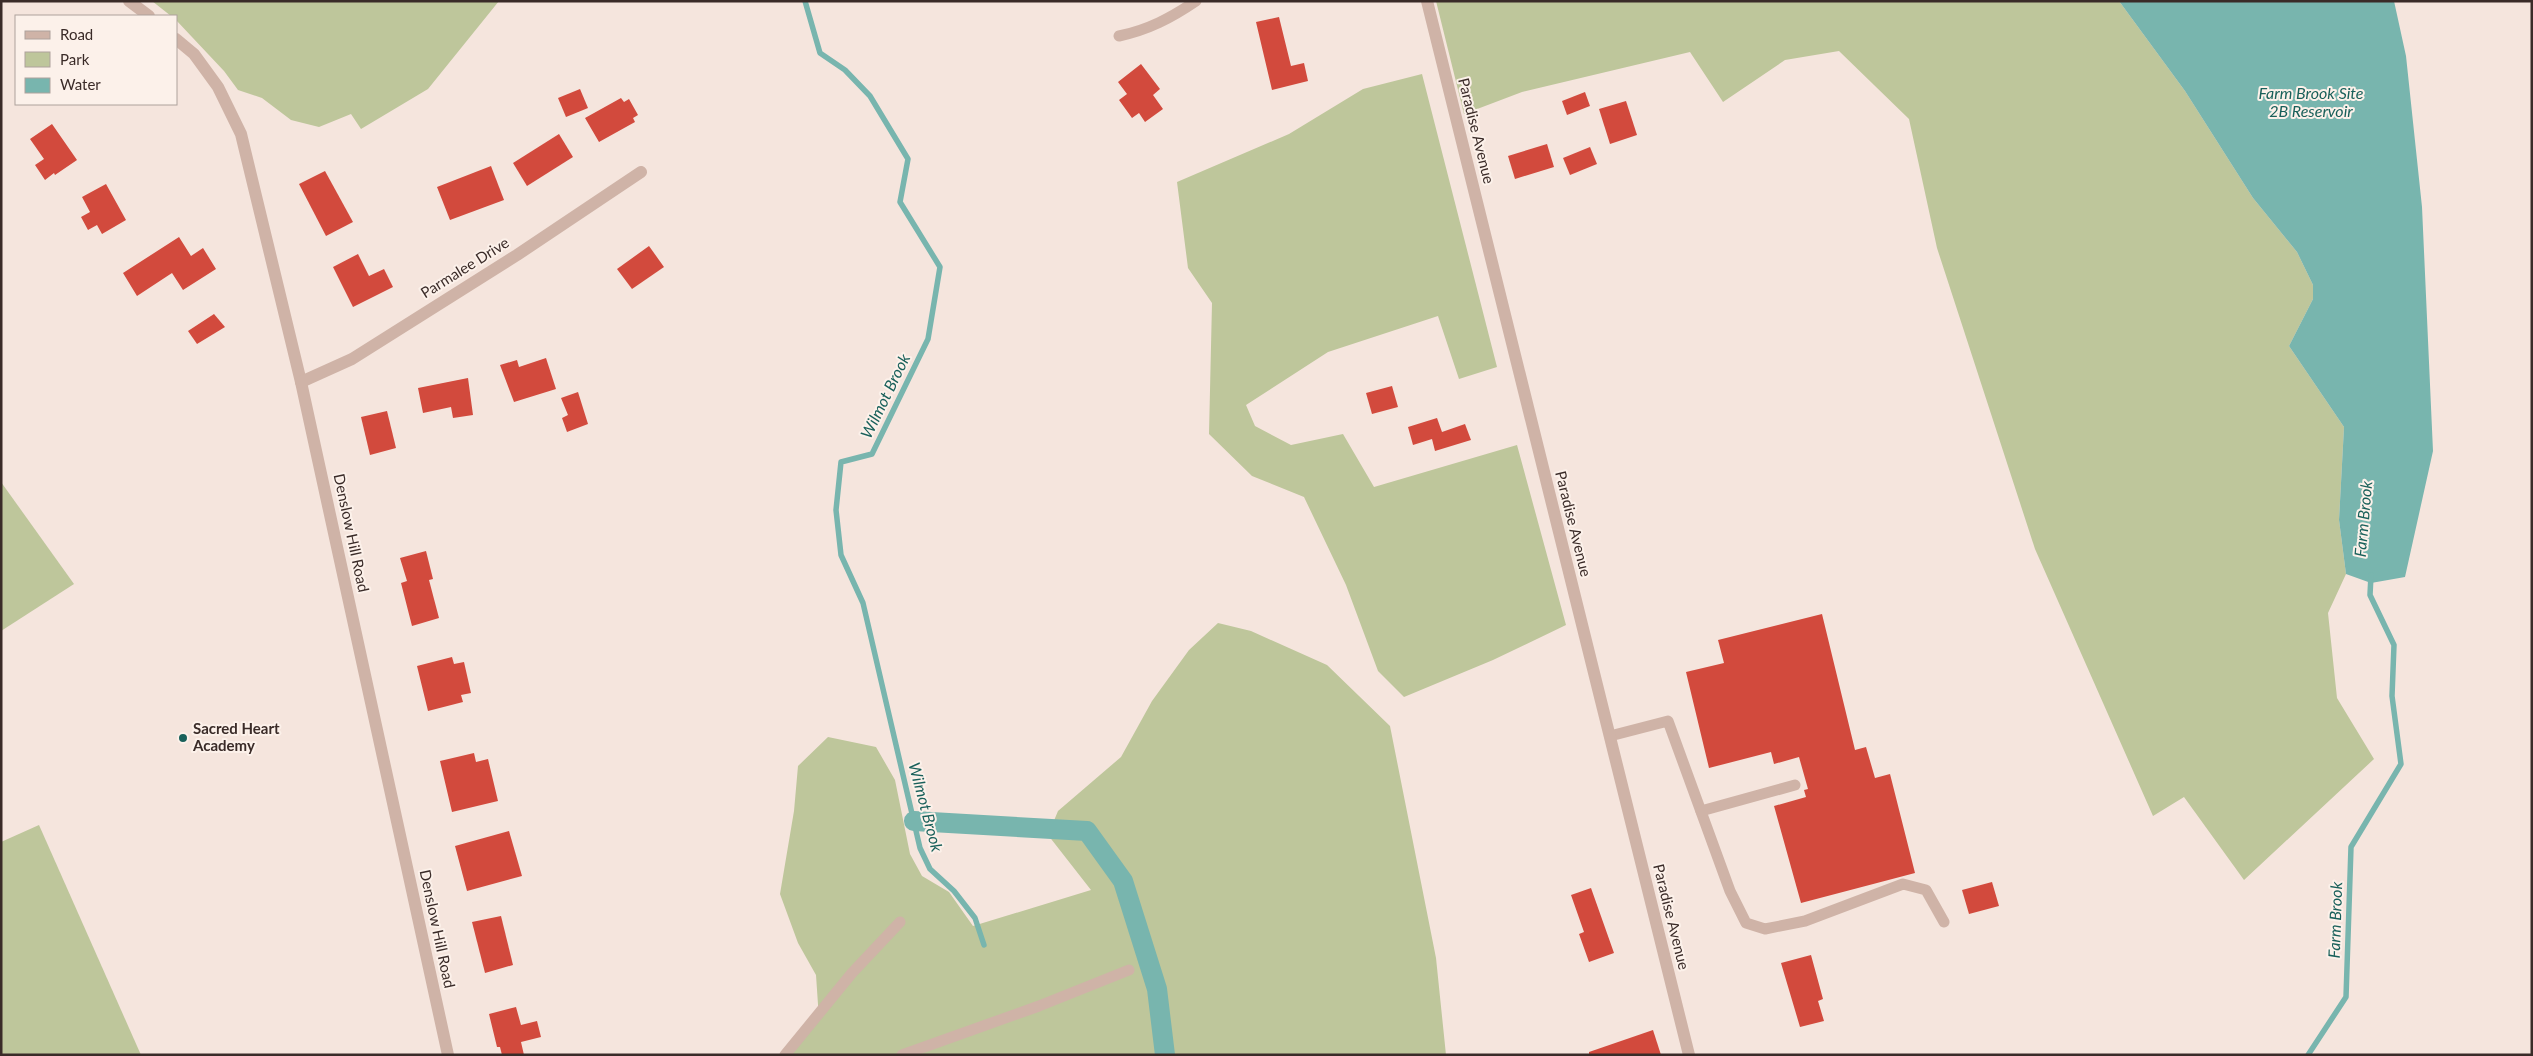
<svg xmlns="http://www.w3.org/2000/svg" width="2533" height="1056" viewBox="0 0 2533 1056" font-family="Lato,sans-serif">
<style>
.green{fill:#bec69b}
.water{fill:#78b5ae}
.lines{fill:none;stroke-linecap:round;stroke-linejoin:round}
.stream{stroke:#78b5ae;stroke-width:5.5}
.canal{stroke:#78b5ae;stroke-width:20}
.building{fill:#d24a3d}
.service{stroke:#cfb3a7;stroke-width:11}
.minor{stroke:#cfb3a7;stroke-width:12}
.tertiary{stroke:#cfb3a7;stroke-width:12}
.poi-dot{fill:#19605a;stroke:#fcf1ea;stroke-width:2}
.labels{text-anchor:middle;stroke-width:4;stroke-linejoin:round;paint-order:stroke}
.street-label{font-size:15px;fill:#3a2b28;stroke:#fcf1ea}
.poi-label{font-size:15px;font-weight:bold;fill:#3a2b28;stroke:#fcf1ea;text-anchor:start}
.water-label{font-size:16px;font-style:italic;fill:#19605a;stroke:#fcf1ea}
</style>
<rect width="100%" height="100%" fill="#f5e5dd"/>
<!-- green -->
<g class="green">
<polygon points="152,1 499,1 428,89 361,129 351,114 319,127 291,120 262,98 238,90 224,71 176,20 176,16 171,16"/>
<polygon points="1436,1 2119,1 2185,91 2253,198 2297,252 2313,285 2313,299 2289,346 2344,427 2339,520 2346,574 2328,613 2337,698 2374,759 2244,880 2184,797 2153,816 2035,549 1937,248 1909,119 1839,51 1785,60 1723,102 1690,52 1522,92 1464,114"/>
<polygon points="1422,74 1497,367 1459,379 1438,316 1328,352 1246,405 1255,426 1291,445 1343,434 1374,487 1517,445 1566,625 1493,660 1404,697 1378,671 1346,585 1304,497 1252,476 1209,434 1212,303 1188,268 1177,182 1289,134 1363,89"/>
<polygon points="1,482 74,584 1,631"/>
<polygon points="1218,623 1251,631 1327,665 1390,726 1436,958 1446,1055 789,1055 819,1019 816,975 798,943 780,894 794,811 798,766 828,737 876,747 895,780 910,854 922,876 949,892 973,926 1091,890 1048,835 1058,811 1121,757 1152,701 1189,650"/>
<polygon points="39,825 141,1055 1,1055 1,842"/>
</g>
<!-- water -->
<polygon class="water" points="2119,1 2394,1 2406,56 2422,207 2433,451 2405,577 2371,583 2346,574 2339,520 2344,427 2289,346 2313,299 2313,285 2297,252 2253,198 2185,91"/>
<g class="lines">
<!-- stream -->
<g class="stream">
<polyline points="805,1 820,53 845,70 870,96 908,159 900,202 940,267 928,339 872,454 841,462 836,510 841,555 863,603 920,848 930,869 954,891 975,918 984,945"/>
<polyline points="2308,1055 2346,997 2351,847 2401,764 2392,696 2394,645 2370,595 2371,575"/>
</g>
<!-- canal -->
<polyline class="canal" points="914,821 1087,831 1123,881 1157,989 1165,1055"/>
</g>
<!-- building -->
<g class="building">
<polygon points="1279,17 1291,66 1304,63 1308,81 1272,90 1256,22"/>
<polygon points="1141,64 1160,89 1153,95 1163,109 1145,122 1139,113 1132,118 1119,100 1127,94 1118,82"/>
<polygon points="580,89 588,108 566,117 558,98"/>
<polygon points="1585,92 1590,106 1567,115 1562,101"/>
<polygon points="621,98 624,102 629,99 638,115 633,118 635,122 599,142 585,118"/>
<polygon points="1626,101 1637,135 1610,144 1599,109"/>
<polygon points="52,124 77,160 55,175 54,173 45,180 35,165 44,159 30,139"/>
<polygon points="559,134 573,157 527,186 513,163"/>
<polygon points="1547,144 1554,167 1515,179 1508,156"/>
<polygon points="1590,147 1597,164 1570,175 1563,158"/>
<polygon points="491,166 504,200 450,220 437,187"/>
<polygon points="325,171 353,222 326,236 299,184"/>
<polygon points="106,184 126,220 102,234 97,225 88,230 81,217 90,212 82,197"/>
<polygon points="179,237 191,256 203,248 216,269 183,290 172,273 137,296 123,273"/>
<polygon points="649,246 664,267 632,289 617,269"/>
<polygon points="358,254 369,276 384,269 393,287 353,307 333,267"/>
<polygon points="214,314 225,327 197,344 188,331"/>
<polygon points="546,358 556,389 514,402 500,365 517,360 519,367"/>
<polygon points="468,378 473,415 453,418 451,407 423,413 418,388"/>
<polygon points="1392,386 1398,407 1372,414 1366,393"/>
<polygon points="578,392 588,424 567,432 562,418 568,415 561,398"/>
<polygon points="387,411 396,448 370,455 361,417"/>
<polygon points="1437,418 1442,432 1465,424 1471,440 1435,451 1432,439 1413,445 1408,427"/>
<polygon points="426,551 433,579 429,580 439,618 412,626 401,583 407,581 400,558"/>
<polygon points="1822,614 1855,750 1866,747 1875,778 1890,774 1915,873 1801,903 1774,806 1806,797 1804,790 1808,789 1799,757 1774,764 1771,752 1709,768 1686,672 1724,663 1718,640"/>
<polygon points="452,657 454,664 464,662 471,693 461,695 463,702 428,711 417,666"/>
<polygon points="474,753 476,762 488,759 498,801 452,812 440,761"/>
<polygon points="509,831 522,876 467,891 455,846"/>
<polygon points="1992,882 1999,906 1969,914 1962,890"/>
<polygon points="1591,888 1614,953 1589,962 1579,934 1584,932 1571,895"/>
<polygon points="501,916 513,965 485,973 472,922"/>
<polygon points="1811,955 1823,999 1818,1001 1824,1021 1800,1027 1781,963"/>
<polygon points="516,1007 521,1025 537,1021 541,1037 521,1042 524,1055 502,1055 500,1047 497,1047 489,1014"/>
<polygon points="1653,1030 1661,1055 1589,1055 1589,1052"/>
</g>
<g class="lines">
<!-- service -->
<g class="service">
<path d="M1119 36C1148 30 1171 18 1196 1"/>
<polyline points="1610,736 1668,721 1730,891 1746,923 1765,929 1805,921 1903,884 1926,890 1944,922"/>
<polyline points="1701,811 1795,785"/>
<polyline points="785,1055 852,973 900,922"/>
<polyline points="902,1055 1039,1006 1129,970"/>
</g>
<!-- minor -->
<g class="minor">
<polyline points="129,1 149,16"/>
<polyline points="176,39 194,54 218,87 241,134 301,382 448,1055"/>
<polyline points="301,382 352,359 517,255 641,172"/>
</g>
<!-- tertiary -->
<polyline class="tertiary" points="1427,1 1689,1055"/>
</g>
<!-- markers -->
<circle class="poi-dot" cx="183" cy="738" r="5"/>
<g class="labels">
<!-- street labels -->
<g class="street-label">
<text transform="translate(1476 131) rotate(76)" y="5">Paradise Avenue</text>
<text transform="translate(465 268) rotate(-32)" y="5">Parmalee Drive</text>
<text transform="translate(1573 524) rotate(76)" y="5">Paradise Avenue</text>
<text transform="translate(351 533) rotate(78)" y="5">Denslow Hill Road</text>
<text transform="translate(1671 917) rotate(76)" y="5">Paradise Avenue</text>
<text transform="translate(437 929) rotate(78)" y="5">Denslow Hill Road</text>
</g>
<!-- poi labels -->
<g class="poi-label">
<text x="193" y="734">Sacred Heart<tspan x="193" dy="17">Academy</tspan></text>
</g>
<!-- water labels -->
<g class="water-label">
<text x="2311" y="99">Farm Brook Site<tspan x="2311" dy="18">2B Reservoir</tspan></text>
<text transform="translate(885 396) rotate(-64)" y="6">Wilmot Brook</text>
<text transform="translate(2363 519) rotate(-85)" y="6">Farm Brook</text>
<text transform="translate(926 807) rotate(75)" y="6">Wilmot Brook</text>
<text transform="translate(2335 920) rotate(-88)" y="6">Farm Brook</text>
</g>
</g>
<!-- border -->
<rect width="2533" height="1056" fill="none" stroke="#3a2b28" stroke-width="5"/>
<!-- legend -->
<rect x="15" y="15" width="162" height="90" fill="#fcf1ea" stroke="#aea29c"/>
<rect x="25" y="31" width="25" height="8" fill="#cfb3a7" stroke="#aea29c"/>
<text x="60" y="40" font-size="15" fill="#3a2b28">Road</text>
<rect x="25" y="52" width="25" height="15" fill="#bec69b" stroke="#aea29c"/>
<text x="60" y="65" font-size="15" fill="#3a2b28">Park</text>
<rect x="25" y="78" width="25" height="15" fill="#78b5ae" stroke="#aea29c"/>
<text x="60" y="90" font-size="15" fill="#3a2b28">Water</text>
</svg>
